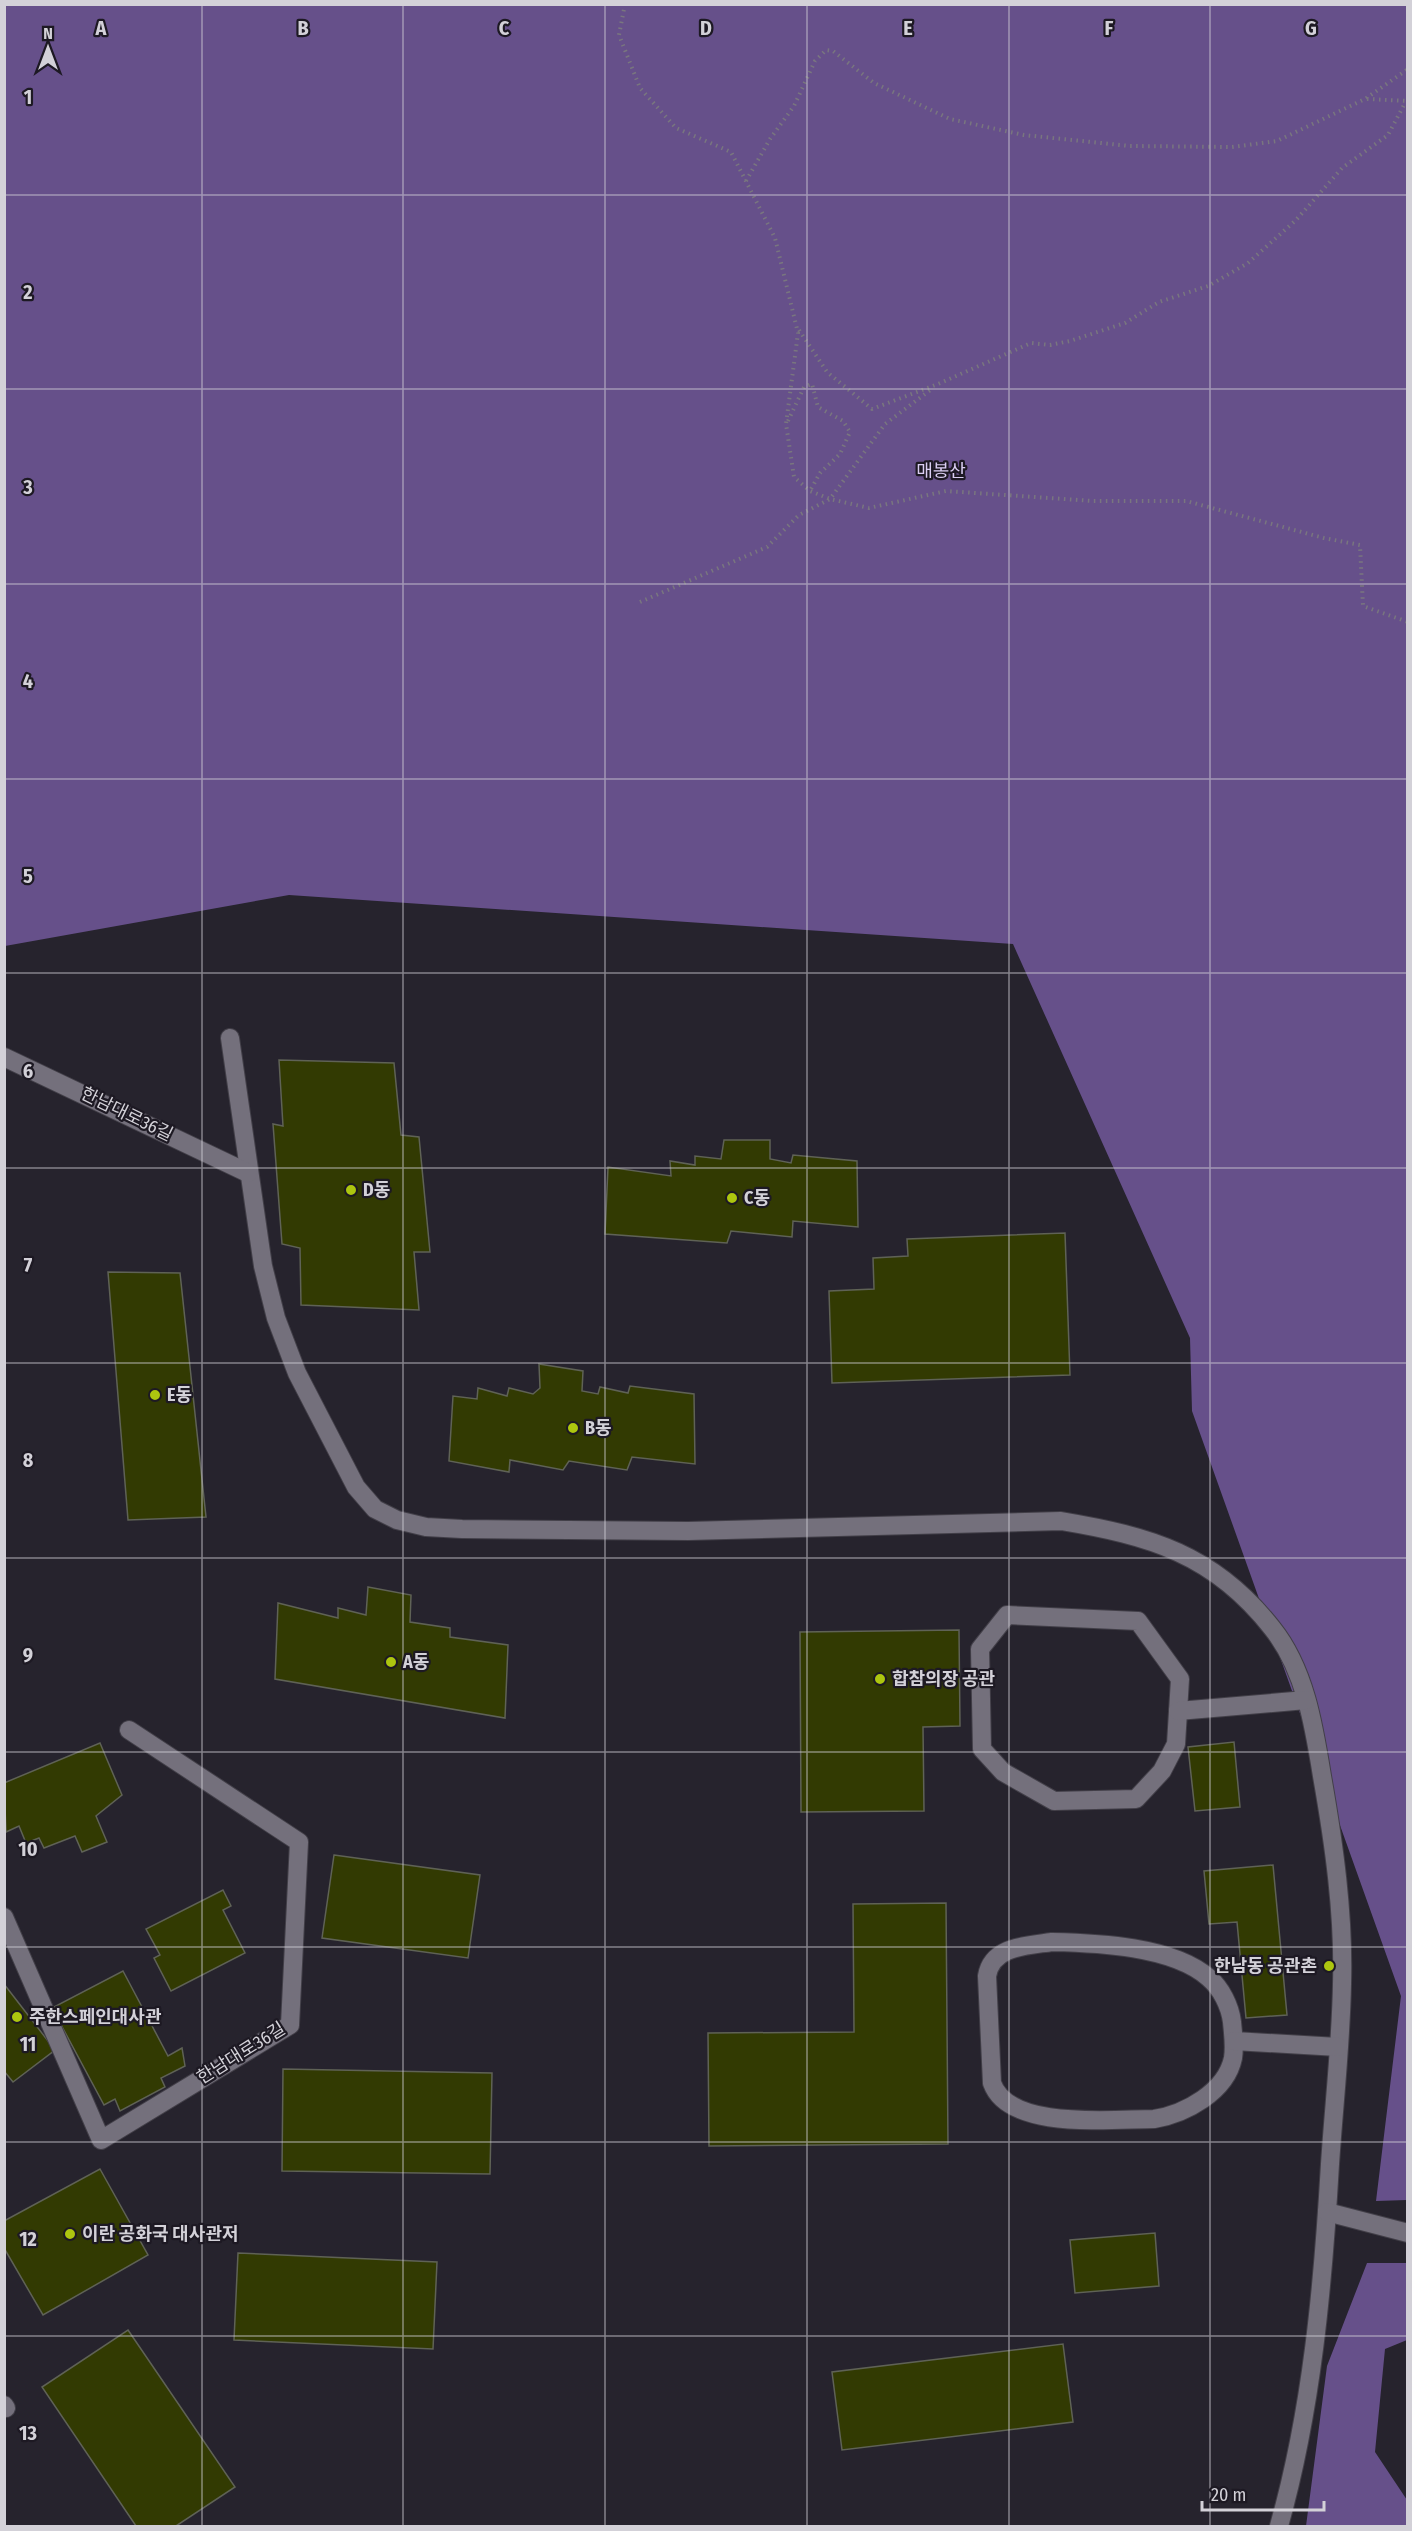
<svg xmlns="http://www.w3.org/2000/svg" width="1412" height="2531" viewBox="0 0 1412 2531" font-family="'Fira Sans Condensed','Noto Sans KR',sans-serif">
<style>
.forest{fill:#66508a}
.building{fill:#323a02;stroke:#5f6256;stroke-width:1.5}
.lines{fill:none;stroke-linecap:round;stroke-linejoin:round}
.minor-casing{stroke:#423f48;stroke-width:20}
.path{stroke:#79767f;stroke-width:4;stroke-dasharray:1.5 4.5;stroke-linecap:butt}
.minor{stroke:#74707c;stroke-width:18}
.grid{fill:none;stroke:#d3d1d8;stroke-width:1.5;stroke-opacity:0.55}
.poi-dot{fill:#adc60f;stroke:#1d1923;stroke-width:2}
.labels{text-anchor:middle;stroke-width:4.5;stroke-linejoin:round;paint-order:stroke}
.park-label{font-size:18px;fill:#dacef2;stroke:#1d1923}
.street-label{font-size:18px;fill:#d3d1d8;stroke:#1d1923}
.poi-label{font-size:18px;font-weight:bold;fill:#d3d1d8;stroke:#1d1923;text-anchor:start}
.grid-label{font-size:20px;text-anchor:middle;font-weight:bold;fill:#d3d1d8;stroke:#1d1923;stroke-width:4.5;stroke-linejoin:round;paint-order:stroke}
</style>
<rect width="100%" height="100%" fill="#26232d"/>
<!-- forest -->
<g class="forest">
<polygon points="5,5 1407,5 1407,2200 1376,2201 1401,1996 1192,1411 1190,1338 1013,944 289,895 5,946"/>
<polygon points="1367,2263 1407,2263 1407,2340 1385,2349 1375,2452 1407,2500 1407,2526 1306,2526 1327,2366"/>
</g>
<!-- building -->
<g class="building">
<polygon points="279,1060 394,1063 401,1135 419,1137 430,1252 414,1252 419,1310 301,1305 300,1248 282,1244 273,1124 283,1126"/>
<polygon points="724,1140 770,1140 770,1159 791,1163 793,1155 857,1161 858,1227 793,1221 792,1237 731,1231 727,1243 605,1234 608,1167 671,1176 670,1161 695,1165 695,1156 721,1159"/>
<polygon points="1065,1233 1070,1375 832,1383 829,1291 874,1289 873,1258 908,1256 907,1239"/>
<polygon points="108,1272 180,1273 206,1517 128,1520"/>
<polygon points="539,1364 583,1371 582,1391 598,1394 600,1387 628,1393 630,1386 694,1394 695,1464 632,1457 627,1470 569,1461 563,1470 510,1460 509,1472 449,1461 453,1396 477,1399 478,1388 507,1396 509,1388 533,1394 540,1388"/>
<polygon points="368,1587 411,1595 410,1622 450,1628 450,1637 508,1645 505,1718 275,1679 278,1603 338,1618 338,1608 366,1615"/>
<polygon points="959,1630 960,1726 923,1727 924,1811 801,1812 800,1632"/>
<polygon points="1234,1742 1240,1807 1195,1811 1188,1747"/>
<polygon points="100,1743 122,1795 96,1816 107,1842 82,1852 75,1836 44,1848 39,1838 26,1843 19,1826 6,1832 4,1783"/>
<polygon points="334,1855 480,1875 468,1958 322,1938"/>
<polygon points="1273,1865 1287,2015 1246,2018 1237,1922 1209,1924 1204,1871"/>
<polygon points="223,1890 231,1906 223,1910 245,1953 171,1991 154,1958 160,1955 146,1929"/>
<polygon points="946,1903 948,2144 709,2146 708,2033 854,2032 853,1904"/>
<polygon points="123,1971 168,2056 182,2048 185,2066 161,2078 165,2087 120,2111 115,2099 104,2105 52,2008"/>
<polygon points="4,1984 55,2050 13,2082 4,2071"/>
<polygon points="283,2069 492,2073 490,2174 282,2171"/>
<polygon points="100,2169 148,2255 43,2315 4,2248 4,2221"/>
<polygon points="1155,2233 1159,2286 1075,2293 1070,2240"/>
<polygon points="238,2253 437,2262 433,2349 234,2340"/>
<polygon points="128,2330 235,2487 176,2526 136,2526 42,2387"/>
<polygon points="1063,2344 1073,2422 842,2450 832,2372"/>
</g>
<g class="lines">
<!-- minor casing -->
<g class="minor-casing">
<g id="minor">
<path d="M230 1038 263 1266 276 1318 297 1373 356 1487 375 1509 397 1520 426 1527 462 1529 688 1531 1061 1521C1150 1536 1214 1554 1272 1628 1305 1669 1314 1726 1322 1776 1334 1844 1344 1914 1342 1984 1341 2044 1334 2104 1330 2164 1323 2286 1312 2409 1279 2526"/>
<polyline points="4,1057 248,1173"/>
<polygon points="1007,1615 1138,1621 1180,1679 1176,1744 1162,1771 1136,1799 1054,1801 1003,1772 982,1749 980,1649"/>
<polyline points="1178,1711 1306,1700"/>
<polyline points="4,1917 101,2140 290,2025 299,1842 129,1730"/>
<path d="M1052 1942C1097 1943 1173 1946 1209 1978 1221 1988 1230 2006 1232 2022 1233 2034 1235 2046 1233 2058 1226 2092 1185 2114 1154 2119 1112 2119 1009 2131 992 2083L987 1976C992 1946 1026 1946 1052 1942Z"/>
<polyline points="1234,2041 1338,2047"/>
<polyline points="1327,2212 1408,2233"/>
<polyline points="4,2405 6,2408"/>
</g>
</g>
<!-- path -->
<g class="path">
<polyline points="625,4 619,35 640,88 676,128 731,152 775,238 798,333 786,424 794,477 810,491 830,499 869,508 946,491 1093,501 1186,501 1324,538 1360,545 1363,606 1408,622"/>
<polyline points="1367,99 1408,101"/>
<polyline points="746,181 770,139 794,106 815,61 826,50 833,51 874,83 950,119 1024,135 1130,146 1232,147 1277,141 1365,99 1408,69"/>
<polyline points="799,330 827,372 872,409 938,384 1031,343 1050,345 1070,341 1125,323 1159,302 1208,286 1248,263 1296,220 1342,168 1388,135 1405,103"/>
<polyline points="788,421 804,387 812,384 818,407 843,421 850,432 840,454 820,473 810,491"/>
<polyline points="640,602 767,547 799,515 830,499 885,424 933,388"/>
</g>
<!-- minor -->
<use href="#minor" class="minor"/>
</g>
<!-- grid -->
<path class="grid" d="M202 4V2526M403 4V2526M605 4V2526M807 4V2526M1009 4V2526M1210 4V2526M4 195H1408M4 389H1408M4 584H1408M4 779H1408M4 973H1408M4 1168H1408M4 1363H1408M4 1558H1408M4 1752H1408M4 1947H1408M4 2142H1408M4 2336H1408"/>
<!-- markers -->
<g class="poi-dot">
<circle cx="351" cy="1190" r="6"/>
<circle cx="732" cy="1198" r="6"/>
<circle cx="155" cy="1395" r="6"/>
<circle cx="573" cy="1428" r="6"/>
<circle cx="391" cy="1662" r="6"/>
<circle cx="880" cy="1679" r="6"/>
<circle cx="1329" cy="1966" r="6"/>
<circle cx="17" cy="2017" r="6"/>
<circle cx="70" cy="2234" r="6"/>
</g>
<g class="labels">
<!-- park labels -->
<g class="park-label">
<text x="941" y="477">매봉산</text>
</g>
<!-- street labels -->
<g class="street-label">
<text transform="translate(127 1114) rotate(26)" y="6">한남대로36길</text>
<text transform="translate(241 2053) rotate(-32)" y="6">한남대로36길</text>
</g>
<!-- poi labels -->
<g class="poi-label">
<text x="363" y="1196">D동</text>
<text x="744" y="1204">C동</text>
<text x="167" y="1401">E동</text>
<text x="585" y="1434">B동</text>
<text x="403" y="1668">A동</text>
<text x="892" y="1685">합참의장 공관</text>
<text x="1317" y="1972" text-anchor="end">한남동 공관촌</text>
<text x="29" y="2023">주한스페인대사관</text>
<text x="82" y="2240">이란 공화국 대사관저</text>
</g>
</g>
<g class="grid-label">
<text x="101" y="35">A</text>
<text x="303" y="35">B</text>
<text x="504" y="35">C</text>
<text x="706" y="35">D</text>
<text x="908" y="35">E</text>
<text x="1109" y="35">F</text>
<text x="1311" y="35">G</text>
<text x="28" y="104">1</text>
<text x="28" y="299">2</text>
<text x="28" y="494">3</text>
<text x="28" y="688">4</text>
<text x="28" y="883">5</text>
<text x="28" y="1078">6</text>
<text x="28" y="1272">7</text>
<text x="28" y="1467">8</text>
<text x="28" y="1662">9</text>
<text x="28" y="1856">10</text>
<text x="28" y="2051">11</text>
<text x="28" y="2246">12</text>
<text x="28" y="2440">13</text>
</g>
<!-- border -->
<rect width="1412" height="2531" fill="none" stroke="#d3d1d8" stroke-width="12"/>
<!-- north arrow -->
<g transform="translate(48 48)" stroke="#1d1923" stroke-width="4.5" paint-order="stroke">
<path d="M0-4.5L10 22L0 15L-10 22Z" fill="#d3d1d8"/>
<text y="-9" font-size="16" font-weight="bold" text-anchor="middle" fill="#d3d1d8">N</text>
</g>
<!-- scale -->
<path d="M1202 2501v9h122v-9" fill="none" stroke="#d3d1d8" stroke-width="3"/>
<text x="1211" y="2501" font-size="18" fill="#d3d1d8" stroke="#1d1923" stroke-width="4.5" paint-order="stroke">20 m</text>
</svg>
